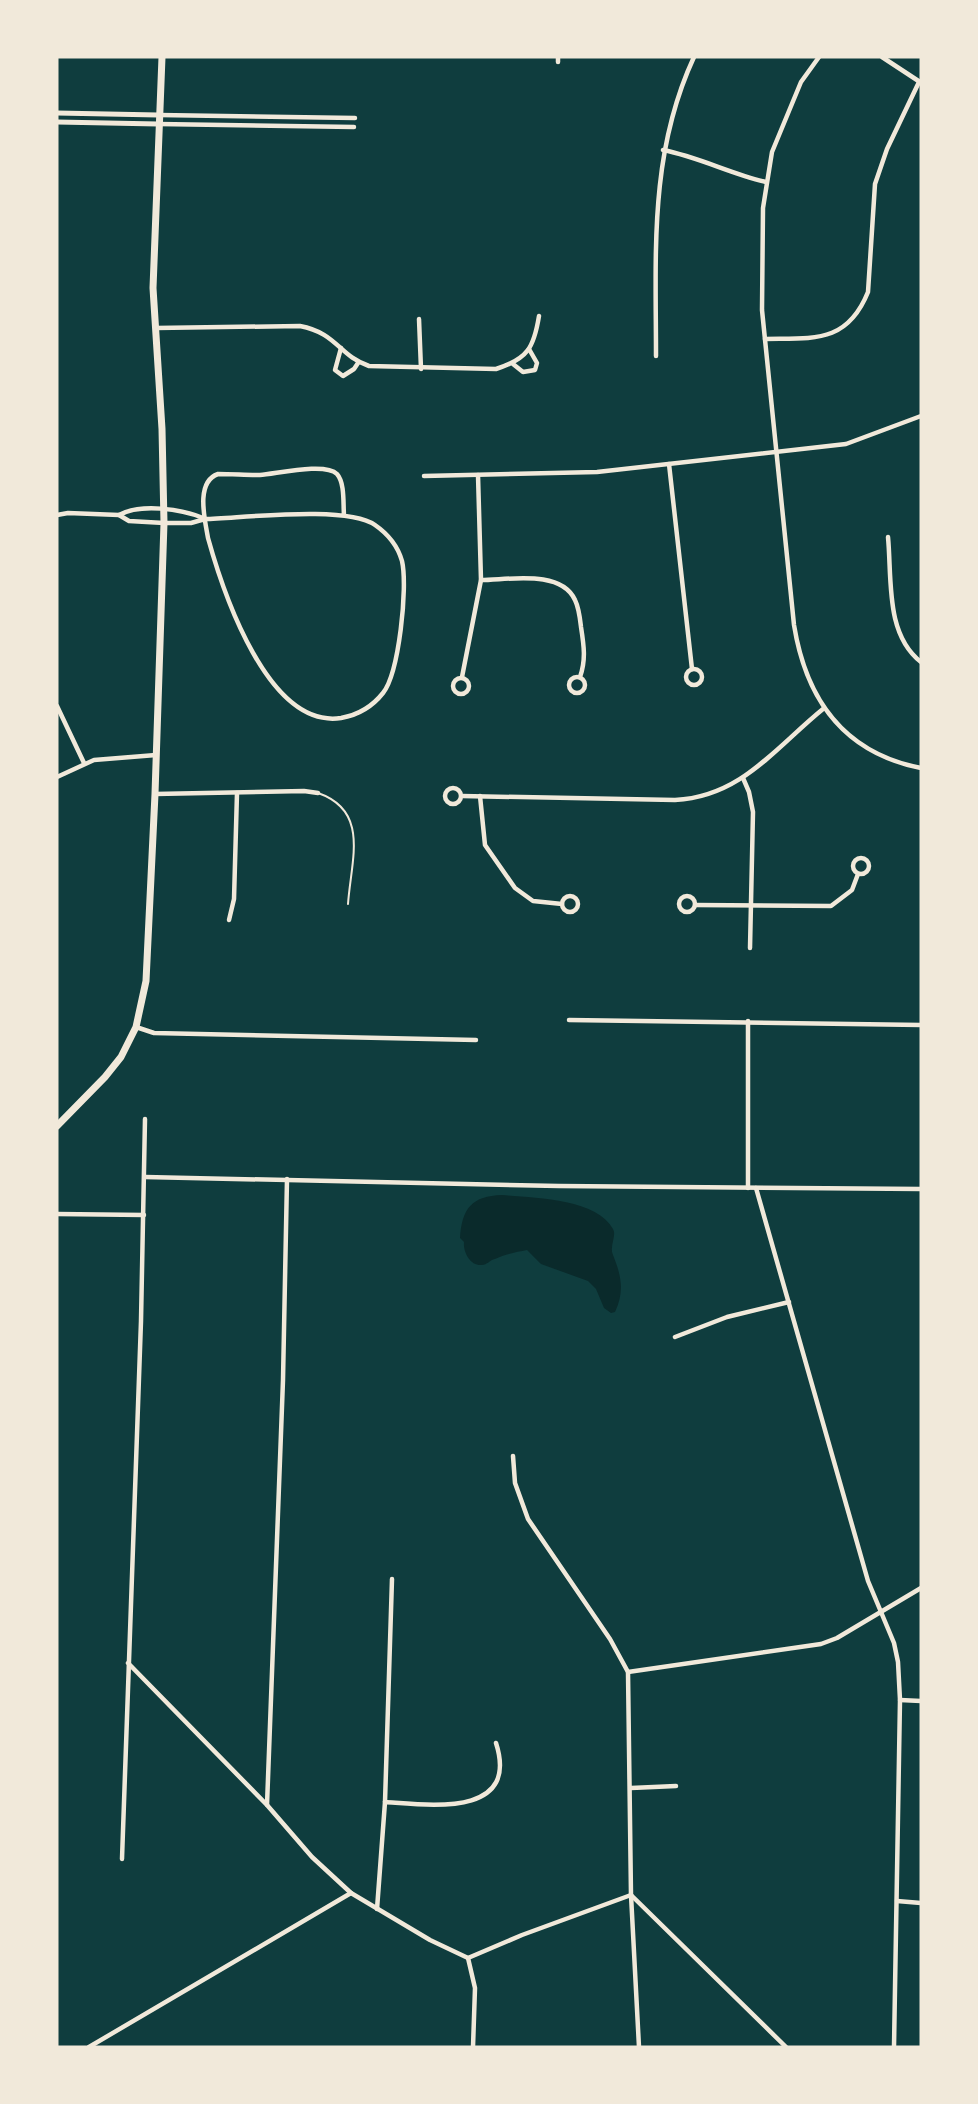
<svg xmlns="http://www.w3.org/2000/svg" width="978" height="2104" viewBox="0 0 978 2104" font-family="'Alegreya Sans',sans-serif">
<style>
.water{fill:#0a2a2b}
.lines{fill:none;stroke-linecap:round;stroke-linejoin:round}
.service{stroke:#f1e9da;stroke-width:2}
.minor{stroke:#f1e9da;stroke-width:4.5}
.tertiary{stroke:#f1e9da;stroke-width:5}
.primary{stroke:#f1e9da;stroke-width:7}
</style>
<rect width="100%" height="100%" fill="#0f3d3e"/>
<!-- water -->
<path class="water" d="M502 1195C532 1198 596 1198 613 1229 617 1236 609 1246 613 1255 621 1275 625 1291 615 1312L611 1313 604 1308 596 1289 588 1281 541 1264 527 1250C517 1252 505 1254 495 1259 490 1260 487 1265 482 1265 470 1266 463 1252 464 1242L460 1238C462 1208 472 1196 502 1195Z"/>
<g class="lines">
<!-- service -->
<path class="service" d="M318 793C370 811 351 860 348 904"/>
<!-- minor -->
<g class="minor">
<path d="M819 57 801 82 772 152 763 208 762 310 794 625C806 699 844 753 921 768"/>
<polyline points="882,57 920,82"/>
<polyline points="558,62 558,57"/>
<polyline points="159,115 355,118"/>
<polyline points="158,124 354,127"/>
<path d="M663 150C699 157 731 174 766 182"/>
<polyline points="419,319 421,369"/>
<path d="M156 328 300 326C337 333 339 356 369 366L496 369C528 359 534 347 539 316"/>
<path d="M765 339C813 338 847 344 868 292L875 184 887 149 919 82"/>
<polyline points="341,348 335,370 343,376 354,369 358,363"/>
<path d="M656 356C656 252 649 154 694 57"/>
<polyline points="513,364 523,372 535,370 537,363 529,349"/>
<polyline points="669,464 692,669"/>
<polyline points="424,476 597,472 846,444 921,416"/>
<path d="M57 515 68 513 119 515 129 521 164 523H191L205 519C243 518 347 505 375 525 388 534 398 547 402 561 408 587 399 673 383 693 372 707 358 715 341 718 268 729 223 592 208 538 205 520 195 482 218 474 232 474 246 475 260 475 276 474 325 462 337 474 345 483 343 504 344 515"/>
<path d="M119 515C141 503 181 509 203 518"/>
<path d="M888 537C892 579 885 634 921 662"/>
<path d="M481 580C508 580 561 569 575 600 579 608 580 618 581 627 584 646 586 660 580 677"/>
<circle cx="694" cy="677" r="8"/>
<circle cx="577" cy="685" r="8"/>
<polyline points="462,677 481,580 478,475"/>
<circle cx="461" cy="686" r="8"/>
<polyline points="57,706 84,763"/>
<polyline points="57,777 94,760 156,755"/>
<polyline points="743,778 749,792 753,812 750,948"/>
<circle cx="453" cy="796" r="8"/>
<polyline points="155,794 304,791 318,793"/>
<path d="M462 796 675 800C741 797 776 747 823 709"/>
<polyline points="480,796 485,845 515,888 533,901 562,904"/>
<circle cx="861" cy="866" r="8"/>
<circle cx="687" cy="904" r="8"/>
<circle cx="570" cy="904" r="8"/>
<polyline points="695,905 831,906 852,890 858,874"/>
<polyline points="229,920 234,899 237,793"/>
<polyline points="569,1020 921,1025"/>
<polyline points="748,1021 748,1188"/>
<polyline points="136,1027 154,1033 476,1040"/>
<polyline points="145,1177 559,1186 921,1189"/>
<polyline points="756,1188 868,1581 894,1643 898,1662 900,1700 894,2047"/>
<polyline points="57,1214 144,1215"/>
<polyline points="675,1337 727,1317 789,1302"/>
<polyline points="513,1456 515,1483 528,1519 610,1639 628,1672 631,1895 639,2047"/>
<polyline points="128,1663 267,1805 312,1857 351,1893 430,1940 468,1958 522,1935 631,1895"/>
<polyline points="628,1672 821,1644 837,1638 921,1588"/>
<polyline points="900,1700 921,1701"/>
<polyline points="631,1788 676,1786"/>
<path d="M385 1802C429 1805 520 1818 496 1743"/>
<polyline points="267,1805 283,1380 287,1179"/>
<polyline points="122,1859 141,1321 145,1119"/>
<polyline points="631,1895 786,2047"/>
<polyline points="897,1901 921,1903"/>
<polyline points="377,1909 385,1802 392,1579"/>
<polyline points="468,1958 475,1988 473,2047"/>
<polyline points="89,2047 351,1893"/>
</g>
<!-- tertiary -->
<g class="tertiary">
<polyline points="57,113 158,115"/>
<polyline points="57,122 158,124"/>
</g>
<!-- primary -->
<polyline class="primary" points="57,1126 105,1077 121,1057 136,1027 146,981 155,794 164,523 162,429 153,288 162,57"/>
</g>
<!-- border -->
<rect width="978" height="2104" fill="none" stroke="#f1e9da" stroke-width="117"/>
</svg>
